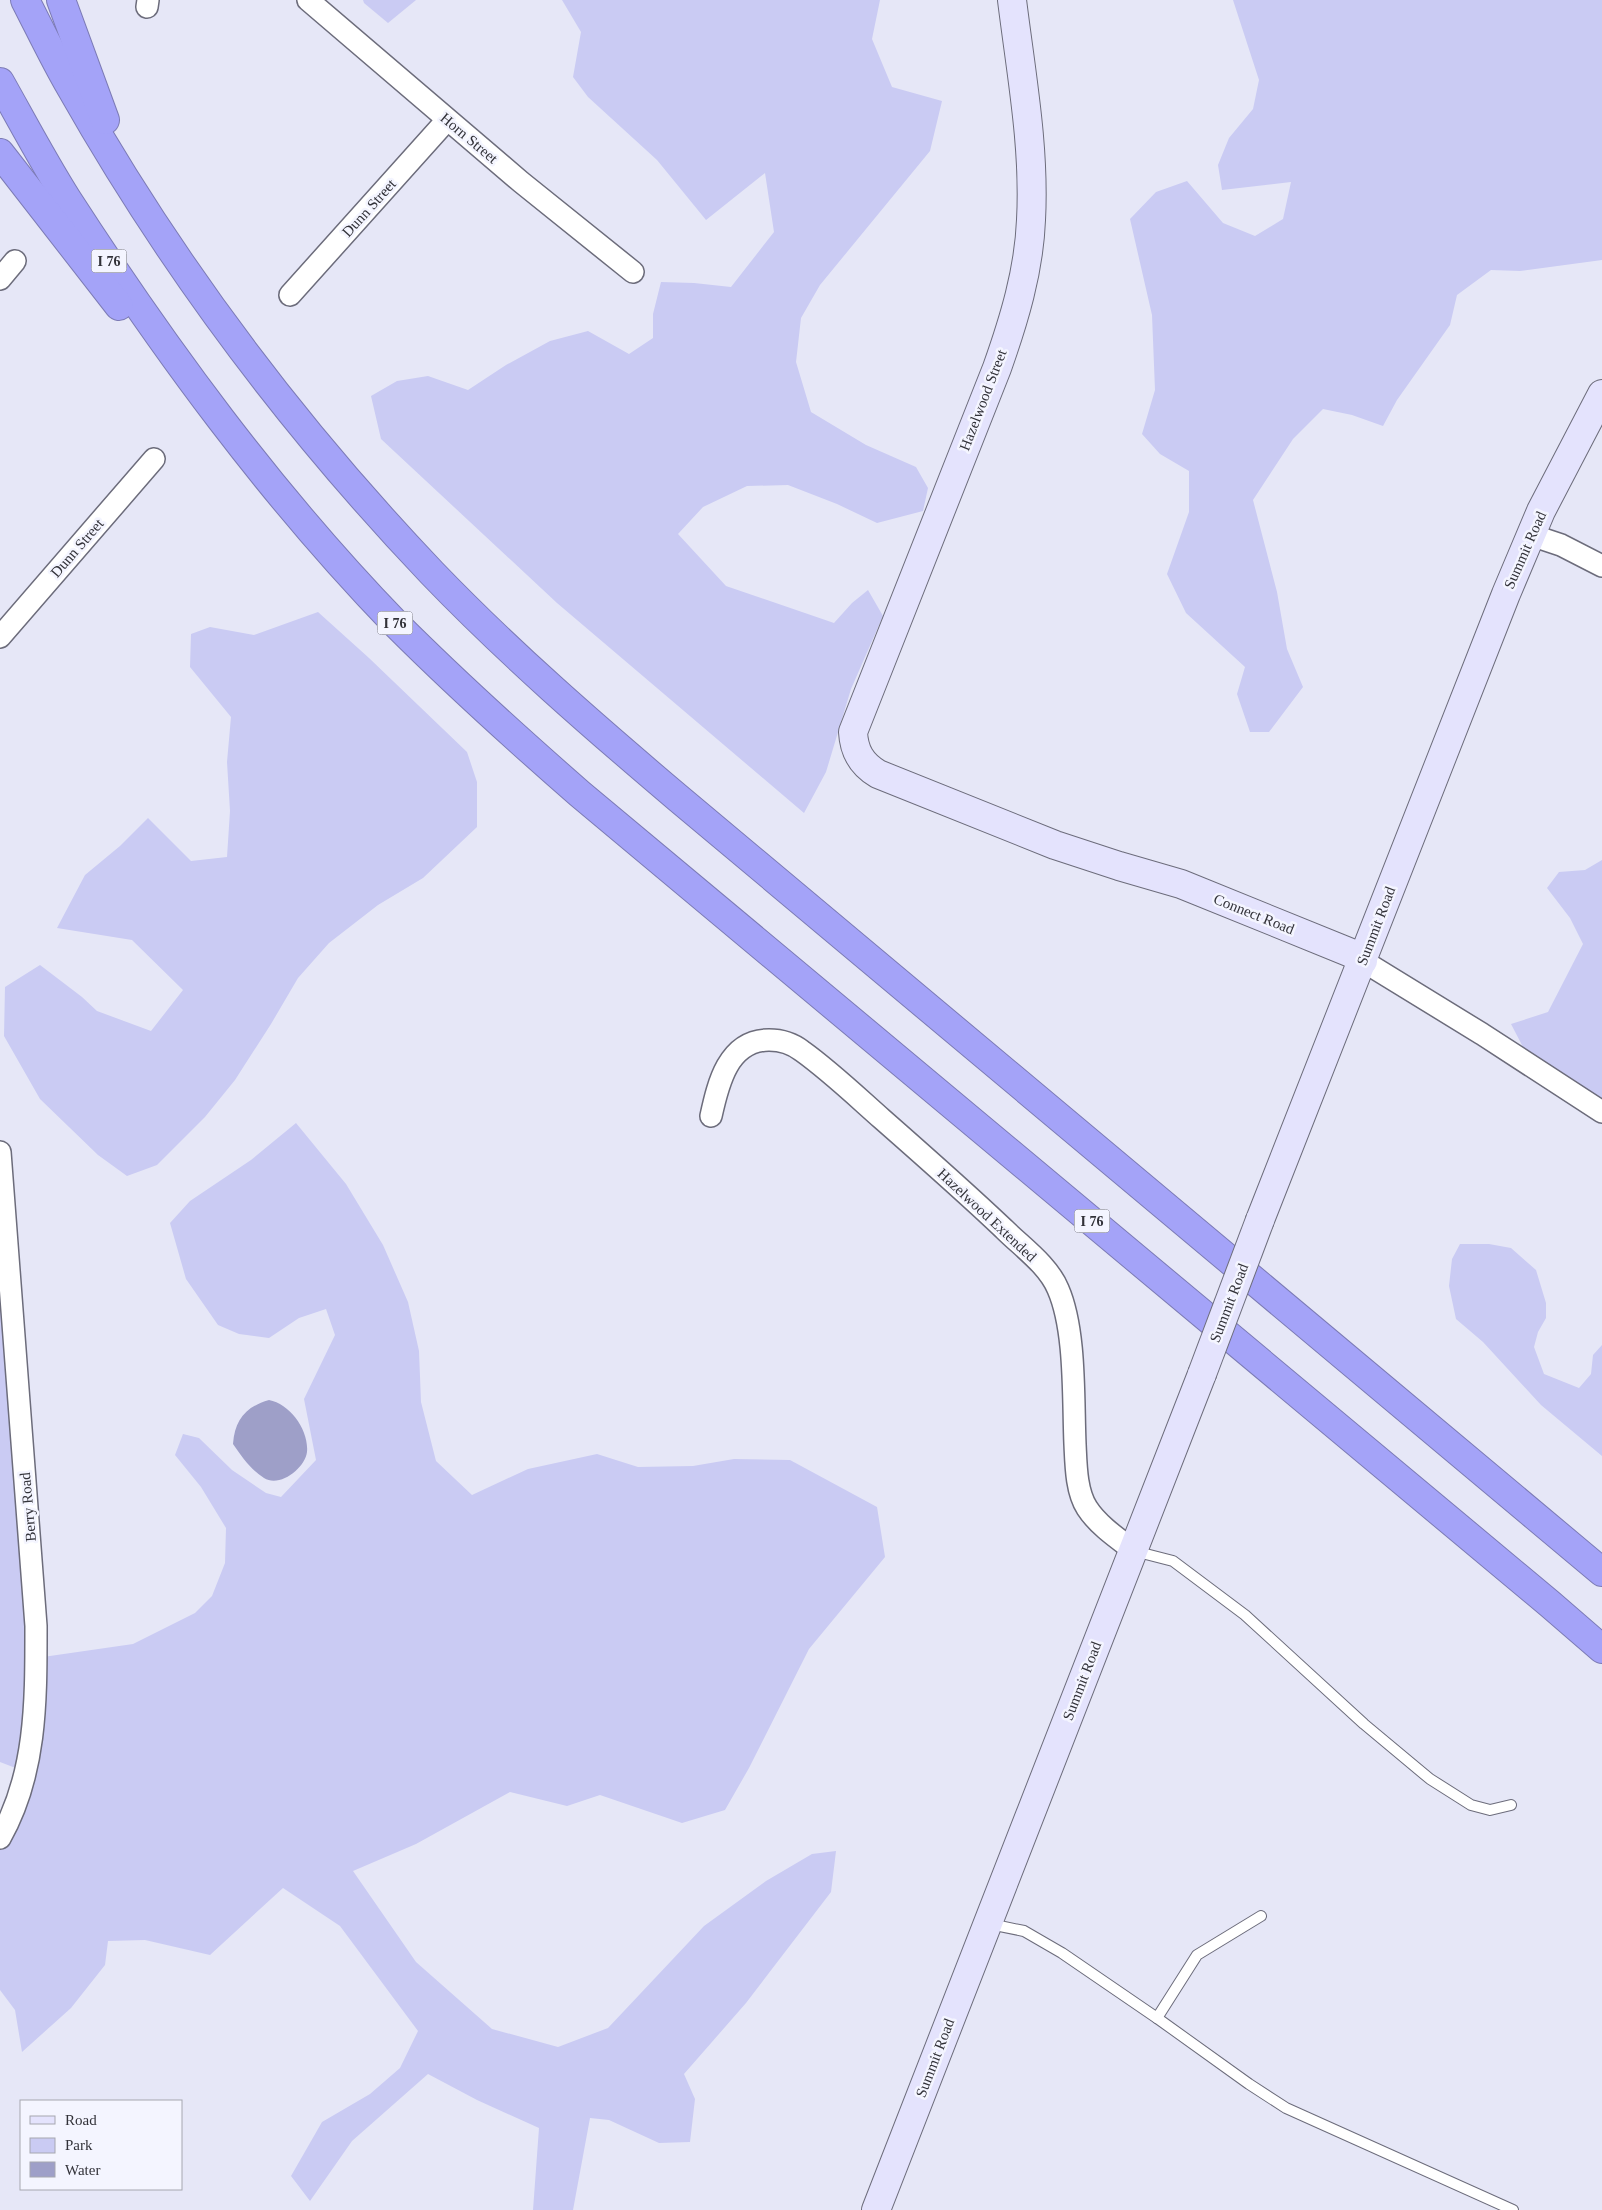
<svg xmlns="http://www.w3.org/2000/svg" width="1602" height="2210" viewBox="0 0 1602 2210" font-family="'Times New Roman',serif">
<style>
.green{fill:#cacbf3}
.water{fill:#9e9fc8}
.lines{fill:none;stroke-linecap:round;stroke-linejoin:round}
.lane-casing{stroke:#6c6c7b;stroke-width:12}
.street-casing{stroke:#6c6c7b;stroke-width:24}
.secondary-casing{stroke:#6c6c7b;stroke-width:30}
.highway-casing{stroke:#7c7bb5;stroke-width:30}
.lane{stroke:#fff;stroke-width:10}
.street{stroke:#fff;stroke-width:21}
.secondary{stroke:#e4e3fd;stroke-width:28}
.highway{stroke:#a4a3f8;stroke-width:28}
.secondary-bridge-casing{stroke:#6c6c7b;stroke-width:30;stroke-linecap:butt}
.secondary-bridge{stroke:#e4e3fd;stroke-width:28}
.labels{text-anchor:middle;stroke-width:5;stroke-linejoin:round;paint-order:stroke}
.shield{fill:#f4f5ff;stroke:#6c6c74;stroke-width:1}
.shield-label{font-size:14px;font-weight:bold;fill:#323239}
.street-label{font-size:15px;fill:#323239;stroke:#f4f5ff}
</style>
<rect width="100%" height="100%" fill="#e6e7f7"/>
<!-- green -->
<g class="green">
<polygon points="363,0 416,0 388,23 364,3"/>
<polygon points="562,0 880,0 872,39 892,87 942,101 930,151 820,285 801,318 796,362 811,412 866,445 916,467 928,488 923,511 877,523 837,504 788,485 747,486 703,507 678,534 726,586 834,623 852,603 868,590 883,616 851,689 826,772 804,813 557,603 381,439 371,396 397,381 428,376 468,390 506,365 550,341 588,331 629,354 653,338 653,314 661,282 694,283 731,287 774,232 765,173 706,220 657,160 588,97 573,77 581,32"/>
<polygon points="1233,0 1602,0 1602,260 1520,271 1491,270 1457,295 1450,325 1397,400 1383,426 1352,415 1323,409 1293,439 1253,500 1277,592 1287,649 1303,687 1269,732 1250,732 1237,694 1245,667 1186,613 1167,574 1189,512 1189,471 1160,454 1142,434 1155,390 1152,315 1130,219 1156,192 1187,181 1223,223 1255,236 1283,219 1291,182 1222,190 1218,165 1229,138 1253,109 1259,80"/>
<polygon points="318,612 369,658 467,752 477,782 477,827 423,878 378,905 329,943 298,978 271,1024 235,1080 205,1117 157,1165 127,1176 98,1155 40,1099 4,1036 5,987 40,965 82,997 97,1011 151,1031 183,990 132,940 57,928 85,875 120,846 148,818 191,861 227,857 230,811 227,762 231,717 190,667 191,634 210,627 254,635"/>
<polygon points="1602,860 1602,1100 1523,1047 1511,1024 1548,1012 1583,944 1570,918 1547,888 1559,872 1585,870"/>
<polygon points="296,1123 346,1184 383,1245 408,1302 419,1351 421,1402 436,1461 472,1495 528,1469 597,1454 638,1467 693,1466 734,1459 790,1460 877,1507 885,1557 809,1649 749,1768 725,1810 682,1823 600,1795 567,1806 510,1792 416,1844 353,1871 416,1962 492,2029 558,2047 608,2028 704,1926 766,1881 812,1854 836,1851 831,1892 746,2003 684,2074 695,2099 690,2142 659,2143 609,2120 590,2118 573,2210 533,2210 539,2128 477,2100 428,2074 352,2141 310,2201 291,2176 322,2122 370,2094 400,2068 418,2031 340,1926 283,1888 210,1955 145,1940 108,1941 105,1965 71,2008 22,2052 15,2010 0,1990 0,1838 26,1772 0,1762 0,1173 36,1658 133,1644 195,1613 212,1596 225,1563 226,1528 201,1487 175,1455 183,1434 199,1438 232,1470 266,1493 281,1497 316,1460 304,1399 335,1335 326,1309 299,1318 269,1338 239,1334 218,1325 186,1279 170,1223 190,1201 251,1160"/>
<polygon points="1460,1244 1489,1244 1511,1248 1536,1270 1546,1303 1546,1318 1538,1332 1534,1347 1544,1374 1579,1388 1591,1374 1593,1355 1602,1345 1602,1456 1541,1405 1483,1342 1456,1319 1449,1286 1452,1259"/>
</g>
<!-- water -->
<path class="water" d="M269 1400C290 1404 309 1430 307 1452 305 1468 280 1488 264 1478 251 1470 242 1457 233 1444 235 1420 245 1407 269 1400Z"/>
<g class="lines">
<!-- lane casing -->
<g class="lane-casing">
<g id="lane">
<polyline points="1134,1551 1173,1561 1245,1615 1364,1724 1430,1779 1471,1805 1490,1810 1511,1805"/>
<polyline points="990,1924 1024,1931 1062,1953 1157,2018 1197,1955 1261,1916"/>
<polyline points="1157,2018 1249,2084 1286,2108 1513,2210"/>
</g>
</g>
<!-- street casing -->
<g class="street-casing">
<g id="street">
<polyline points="308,0 521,182 633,272"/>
<polyline points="147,7 148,0"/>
<polyline points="0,279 15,261"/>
<polyline points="290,295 447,120"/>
<polyline points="1531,535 1561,545 1602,566"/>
<polyline points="0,637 154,459"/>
<polyline points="1363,961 1482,1034 1602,1112"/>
<path d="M711 1116C718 1084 728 1040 769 1040 781 1040 793 1044 802 1051 830 1071 856 1096 882 1119 923 1155 964 1191 1004 1229 1022 1247 1048 1265 1058 1289 1076 1330 1073 1398 1075 1444 1076 1464 1076 1491 1087 1508 1098 1525 1117 1538 1133 1550"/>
<path d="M0 1152 36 1626C36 1699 37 1773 0 1838"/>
</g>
</g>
<!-- secondary casing -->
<g class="secondary-casing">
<g id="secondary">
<path d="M1012 0C1021 73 1035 147 1031 220 1029 271 1014 320 997 368L853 732C854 751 861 764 878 774L1055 845 1119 866 1181 884 1351 953 1363 961"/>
<polyline points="1260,1220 1506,594 1541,511 1602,394"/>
<polyline points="876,2210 1202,1374"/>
</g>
</g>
<!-- highway casing -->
<g class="highway-casing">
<g id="highway">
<path d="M25 0C40 29 54 59 71 88 170 263 293 427 432 573 509 653 593 726 678 798L1602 1572"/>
<polyline points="61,0 105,120"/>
<path d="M0 82C22 121 43 161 67 199 164 349 271 495 396 624 455 683 517 739 580 794L1550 1604 1602 1649"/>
<polyline points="0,153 119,306"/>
</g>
</g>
<!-- lane -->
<use href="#lane" class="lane"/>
<!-- street -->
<use href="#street" class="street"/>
<!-- secondary -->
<use href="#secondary" class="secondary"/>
<!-- highway -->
<use href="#highway" class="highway"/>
<!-- secondary-bridge casing -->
<g class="secondary-bridge-casing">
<polyline id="secondary-bridge" points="1202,1374 1260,1220"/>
</g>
<!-- secondary-bridge -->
<use href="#secondary-bridge" class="secondary-bridge"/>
</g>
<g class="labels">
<!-- shield labels -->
<g class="shield">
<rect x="91.5" y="249.5" width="35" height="23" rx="4"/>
<rect x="377.5" y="611.5" width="35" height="23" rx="4"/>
<rect x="1074.5" y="1209.5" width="35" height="23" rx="4"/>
</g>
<g class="shield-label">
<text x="109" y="266">I 76</text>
<text x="395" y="628">I 76</text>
<text x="1092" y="1226">I 76</text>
</g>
<!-- street labels -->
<g class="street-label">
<text transform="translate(469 138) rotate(40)" y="5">Horn Street</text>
<text transform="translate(369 208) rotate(-48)" y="5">Dunn Street</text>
<text transform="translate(983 400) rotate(-69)" y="5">Hazelwood Street</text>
<text transform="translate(77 548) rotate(-49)" y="5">Dunn Street</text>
<text transform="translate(1525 550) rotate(-66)" y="5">Summit Road</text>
<text transform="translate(1254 914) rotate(22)" y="5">Connect Road</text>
<text transform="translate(1376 926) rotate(-69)" y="5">Summit Road</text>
<text transform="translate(987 1215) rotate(43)" y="5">Hazelwood Extended</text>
<text transform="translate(1229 1303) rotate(-69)" y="5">Summit Road</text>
<text transform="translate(28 1507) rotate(-95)" y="5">Berry Road</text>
<text transform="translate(1082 1681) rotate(-69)" y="5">Summit Road</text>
<text transform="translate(935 2058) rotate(-69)" y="5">Summit Road</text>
</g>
</g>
<!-- legend -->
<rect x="20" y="2100" width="162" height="90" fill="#f4f5ff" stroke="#a6a7b0"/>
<rect x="30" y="2116" width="25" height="8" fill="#e4e3fd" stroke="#a6a7b0"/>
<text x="65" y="2125" font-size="15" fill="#323239">Road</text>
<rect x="30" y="2138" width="25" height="15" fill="#cacbf3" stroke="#a6a7b0"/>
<text x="65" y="2150" font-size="15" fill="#323239">Park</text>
<rect x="30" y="2162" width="25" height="15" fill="#9e9fc8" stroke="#a6a7b0"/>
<text x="65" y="2175" font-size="15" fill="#323239">Water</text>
</svg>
